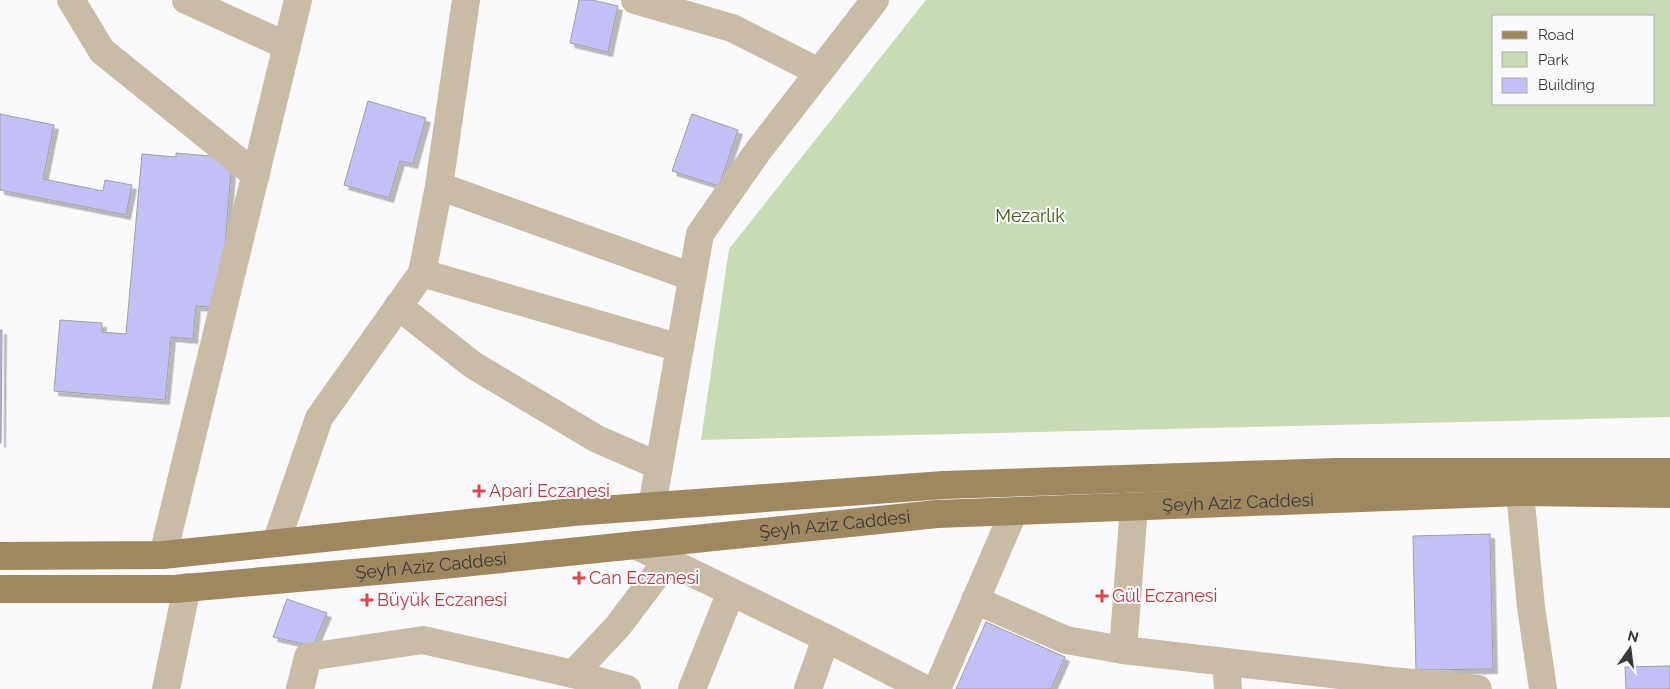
<svg xmlns="http://www.w3.org/2000/svg" width="1670" height="689" viewBox="0 0 1670 689" font-family="Raleway,sans-serif">
<style>
.green{fill:#c8dbb5;fill-rule:evenodd}
.building{fill:#c3c0f5;stroke:#9f9fa1;filter:url(#shadow)}
.lines{fill:none;stroke-linecap:round;stroke-linejoin:round}
.minor{stroke:#c9bca7;stroke-width:28}
.major{stroke:#9f885f;stroke-width:28}
.health-dot{fill:#e0444e;stroke:#fafafd;stroke-width:2}
.labels{text-anchor:middle;stroke-width:4;stroke-linejoin:round;paint-order:stroke}
.park-label{font-size:18px;fill:#3f5c12;stroke:#fafafd}
.health-label{font-size:18px;fill:#be3a42;stroke:#fafafd;text-anchor:start}
.street-label{font-size:18px;fill:#39393a;stroke:#fafafd}
</style>
<defs>
<filter id="shadow"><feDropShadow dx="4.5" dy="4.5" stdDeviation="0" flood-color="#0004"/></filter>
</defs>
<rect width="100%" height="100%" fill="#fafafd"/>
<!-- green -->
<path class="green" d="M926 0H1670V417L701 440 729 249ZM1494 16H1654V104H1494Z"/>
<!-- building -->
<g class="building">
<polygon points="579,0 592,0 618,6 608,52 570,43"/>
<polygon points="368,101 426,118 413,164 400,161 389,198 344,185"/>
<polygon points="0,114 54,125 43,179 103,191 105,180 132,185 126,215 0,190"/>
<polygon points="692,114 738,130 719,186 672,171"/>
<polygon points="176,153 232,158 220,308 196,306 193,339 171,337 165,400 54,391 60,320 102,323 102,332 126,334 142,154 176,157"/>
<polygon points="0,330 2,330 1,443 0,443"/>
<polygon points="1490,534 1493,669 1416,670 1413,536"/>
<polygon points="287,599 327,613 313,646 273,637"/>
<polygon points="986,622 1065,657 1051,689 956,689"/>
<polygon points="1670,666 1670,689 1626,689 1625,667"/>
</g>
<g class="lines">
<!-- minor -->
<g class="minor">
<polyline points="71,0 102,51 256,175"/>
<polyline points="186,0 287,46"/>
<polyline points="635,0 732,28 819,72"/>
<polyline points="439,186 692,277"/>
<polyline points="422,273 680,348"/>
<polyline points="398,306 473,365 597,439 659,466"/>
<polyline points="1516,472 1520,492 1531,607 1543,689"/>
<polyline points="652,506 700,234 758,151 875,0"/>
<polyline points="1134,507 1123,650 1391,681 1478,689"/>
<polyline points="276,543 319,418 422,273 439,186 466,0"/>
<polyline points="635,545 826,638 925,689"/>
<polyline points="163,555 298,0"/>
<polyline points="975,600 1066,640 1123,650"/>
<polyline points="1226,662 1228,689"/>
<polyline points="573,674 618,626 667,561"/>
<polyline points="166,689 187,587"/>
<polyline points="300,689 308,657 423,640 573,674 627,689"/>
<polyline points="692,689 731,592"/>
<polyline points="808,689 826,638"/>
<polyline points="937,689 1014,511"/>
</g>
<!-- major -->
<g class="major">
<polyline points="0,556 163,555 573,512 944,485 1335,472 1670,472"/>
<path id="s1" d="M0 589H174L433 566 937 514 1520 492 1670 494"/>
</g>
</g>
<!-- markers -->
<g class="health-dot">
<path d="M476.5 483.5h5v5h5v5h-5v5h-5v-5h-5v-5h5z"/>
<path d="M576.5 570.5h5v5h5v5h-5v5h-5v-5h-5v-5h5z"/>
<path d="M1099.5 588.5h5v5h5v5h-5v5h-5v-5h-5v-5h5z"/>
<path d="M364.5 592.5h5v5h5v5h-5v5h-5v-5h-5v-5h5z"/>
</g>
<g class="labels">
<!-- park labels -->
<g class="park-label">
<text x="1030" y="222">Mezarlık</text>
</g>
<!-- health labels -->
<g class="health-label">
<text x="489" y="497">Apari Eczanesi</text>
<text x="589" y="584">Can Eczanesi</text>
<text x="1112" y="602">Gül Eczanesi</text>
<text x="377" y="606">Büyük Eczanesi</text>
</g>
<!-- street labels -->
<g class="street-label">
<text dy="6" stroke="none"><textPath href="#s1" startOffset="1242">Şeyh Aziz Caddesi</textPath></text>
<text dy="6" stroke="none"><textPath href="#s1" startOffset="838">Şeyh Aziz Caddesi</textPath></text>
<text dy="6" stroke="none"><textPath href="#s1" startOffset="432">Şeyh Aziz Caddesi</textPath></text>
</g>
</g>
<!-- legend -->
<rect x="1492" y="15" width="162" height="90" fill="#fafafd" stroke="#adadaf"/>
<rect x="1502" y="31" width="25" height="8" fill="#9f885f" stroke="#adadaf"/>
<text x="1538" y="40" font-size="15" fill="#39393a">Road</text>
<rect x="1502" y="52" width="25" height="15" fill="#c8dbb5" stroke="#adadaf"/>
<text x="1538" y="65" font-size="15" fill="#39393a">Park</text>
<rect x="1502" y="78" width="25" height="15" fill="#c3c0f5" stroke="#adadaf"/>
<text x="1538" y="90" font-size="15" fill="#39393a">Building</text>
<!-- north arrow -->
<g transform="translate(1630 649) rotate(14)" stroke="#fafafd" stroke-width="4" paint-order="stroke">
<path d="M0-4L9 19L0 12L-9 19Z" fill="#39393a"/>
<text y="-8" font-size="14" font-weight="bold" text-anchor="middle" fill="#39393a">N</text>
</g>
</svg>
